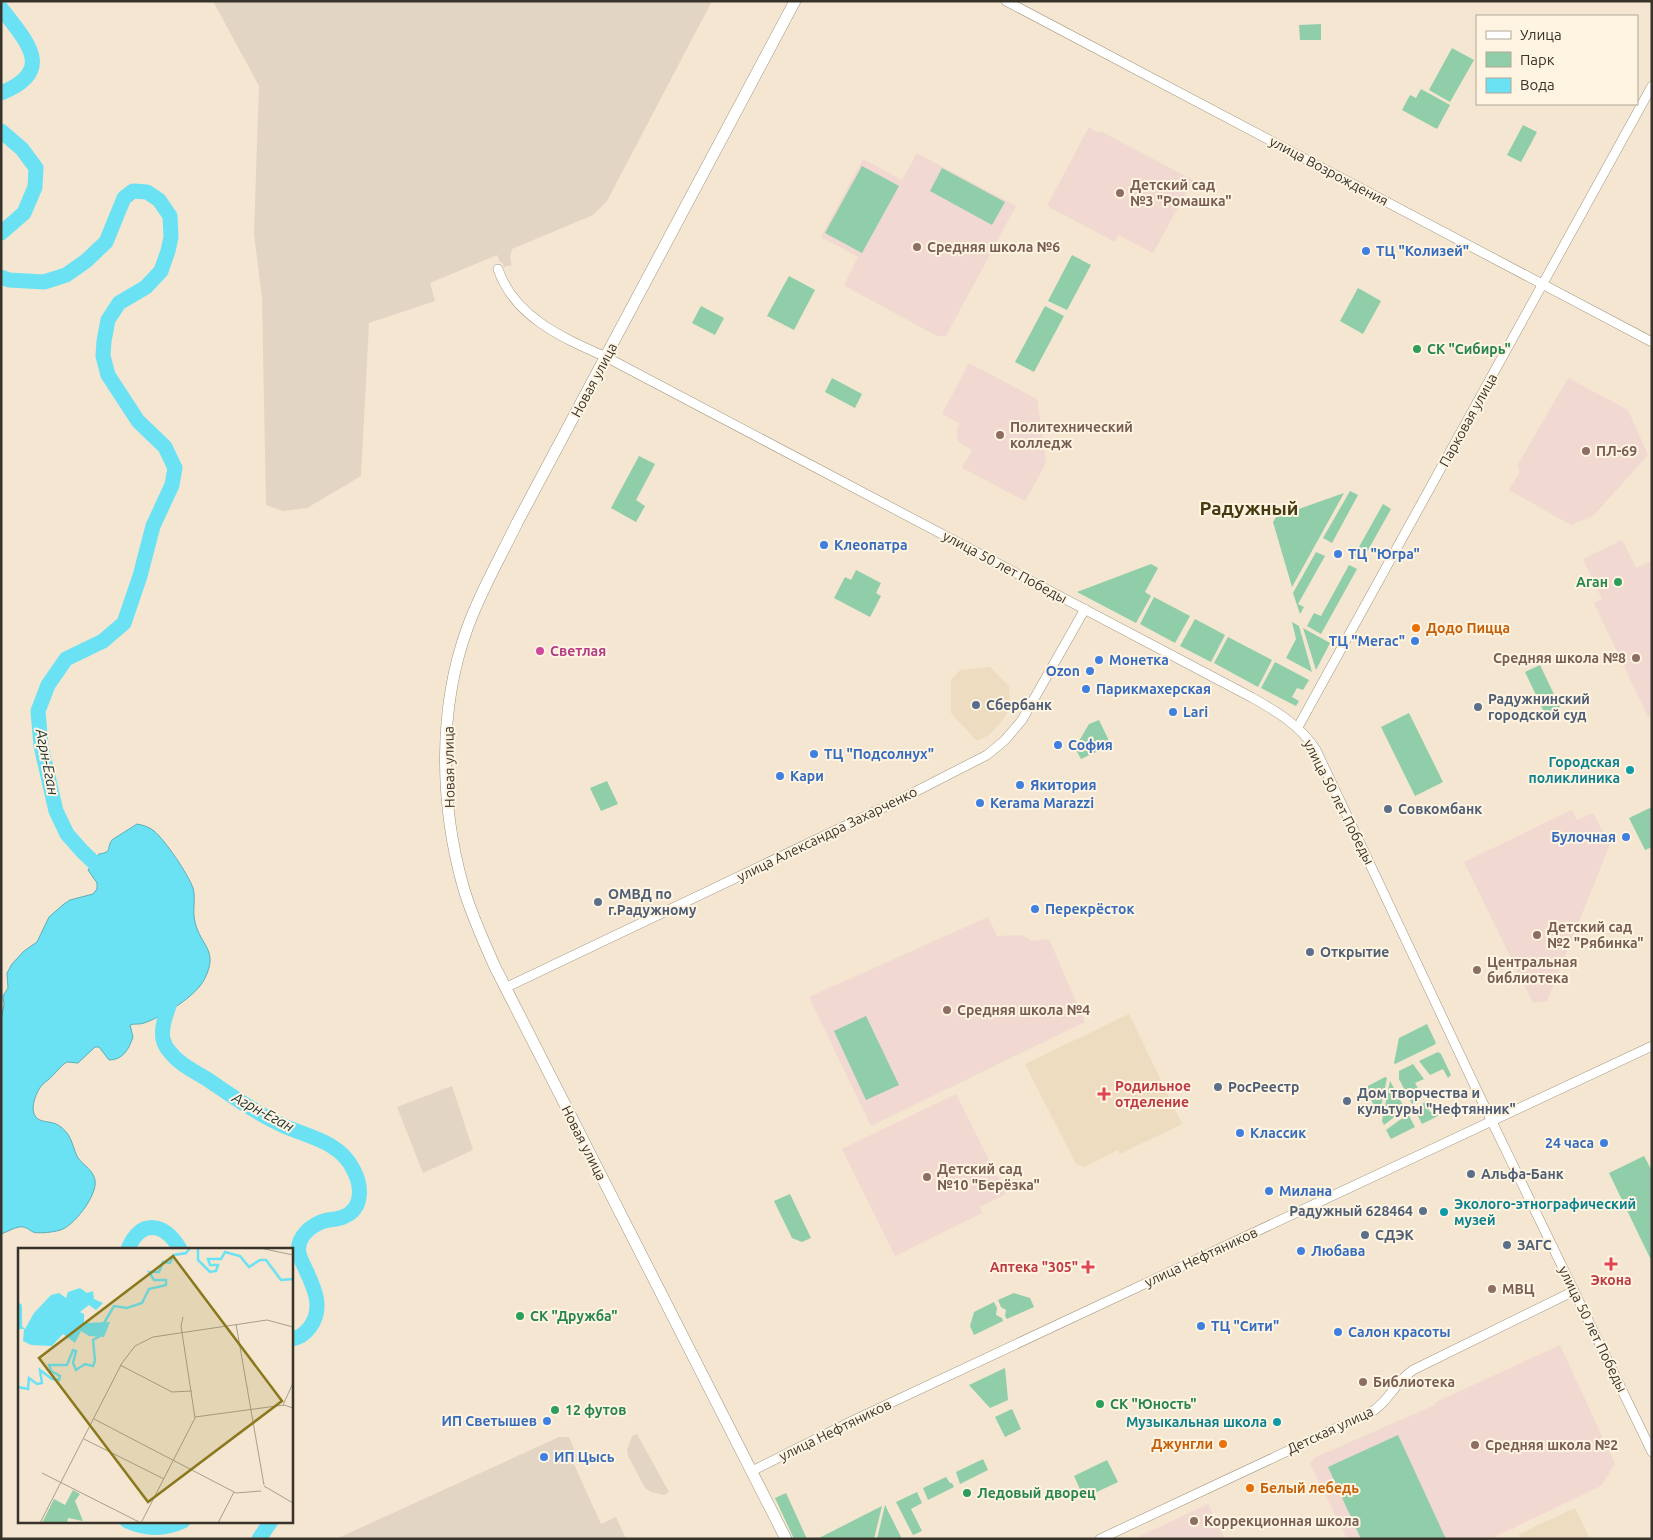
<svg xmlns="http://www.w3.org/2000/svg" width="1653" height="1540" viewBox="0 0 1653 1540" font-family="Ubuntu,sans-serif">
<style>
.built{fill:#eddcbf}
.industrial{fill:#e3d5c3}
.education{fill:#f1d8d1}
.green{fill:#8fcea9}
.water{fill:#6ae2f4;stroke:#5baeb7}
.lines{fill:none;stroke-linecap:round;stroke-linejoin:round}
.river{stroke:#6ae2f4;stroke-width:15}
.minor-casing{stroke:#a29681;stroke-width:10}
.tertiary-casing{stroke:#a29681;stroke-width:12}
.minor{stroke:#fff;stroke-width:9}
.tertiary{stroke:#fff;stroke-width:11}
.education-dot{fill:#8d6e63;stroke:#fff4e2;stroke-width:2}
.shop-dot{fill:#3f7fe0;stroke:#fff4e2;stroke-width:2}
.leisure-dot{fill:#2e9e5b;stroke:#fff4e2;stroke-width:2}
.food-dot{fill:#e8710a;stroke:#fff4e2;stroke-width:2}
.hotel-dot{fill:#d1479c;stroke:#fff4e2;stroke-width:2}
.service-dot{fill:#5c6f8a;stroke:#fff4e2;stroke-width:2}
.culture-dot{fill:#0f9aa8;stroke:#fff4e2;stroke-width:2}
.health-dot{fill:#e0444e;stroke:#fff4e2;stroke-width:2}
.labels{text-anchor:middle;stroke-width:4;stroke-linejoin:round;paint-order:stroke}
.street-label{font-size:14px;fill:#38332a;stroke:#fff4e2}
.education-label{font-size:14px;font-weight:bold;fill:#785e54;stroke:#fff4e2;text-anchor:start}
.shop-label{font-size:14px;font-weight:bold;fill:#366cbe;stroke:#fff4e2;text-anchor:start}
.leisure-label{font-size:14px;font-weight:bold;fill:#27864d;stroke:#fff4e2;text-anchor:start}
.food-label{font-size:14px;font-weight:bold;fill:#c56008;stroke:#fff4e2;text-anchor:start}
.hotel-label{font-size:14px;font-weight:bold;fill:#b23c85;stroke:#fff4e2;text-anchor:start}
.service-label{font-size:14px;font-weight:bold;fill:#4e5e75;stroke:#fff4e2;text-anchor:start}
.culture-label{font-size:14px;font-weight:bold;fill:#0d838f;stroke:#fff4e2;text-anchor:end}
.health-label{font-size:14px;font-weight:bold;fill:#be3a42;stroke:#fff4e2;text-anchor:start}
.water-label{font-size:15px;font-style:italic;fill:#1c3235;stroke:#fff4e2}
.district-label{font-size:19px;font-weight:bold;fill:#443b11;stroke:#fff4e2}
.inset-river{fill:none;stroke:#6ae2f4;stroke-width:2.5}
.inset-road{fill:none;stroke:#a99e8e;stroke-width:1}
.view{fill:#8a781c;fill-opacity:0.15;stroke:#8a781c;stroke-width:2.5}
.inset-edge{fill:none;stroke:#38332a;stroke-width:2.5}
</style>
<rect width="100%" height="100%" fill="#f4e6d0"/>
<!-- built -->
<g class="built">
<polygon points="990,667 1009,686 1010,709 1000,723 989,735 977,741 951,713 951,680 960,670"/>
<polygon points="1129,1014 1182,1124 1120,1154 1118,1150 1085,1167 1076,1164 1025,1064"/>
<polygon points="1575,1508 1590,1539 1521,1539 1519,1534"/>
</g>
<!-- industrial -->
<g class="industrial">
<polygon points="213,1 712,1 607,201 593,215 512,249 510,258 512,265 504,267 502,262 500,262 497,255 430,283 435,301 369,323 361,476 307,508 283,511 266,505 262,299 254,233 259,86"/>
<polygon points="452,1086 473,1150 423,1173 397,1107"/>
<polygon points="637,1434 669,1492 664,1495 651,1492 645,1488 628,1456 627,1450 632,1436"/>
<polygon points="559,1437 569,1437 578,1459 573,1462 601,1524 616,1517 626,1539 336,1539"/>
</g>
<!-- education -->
<g class="education">
<polygon points="1089,127 1097,132 1102,132 1193,180 1153,253 1118,235 1115,242 1047,206"/>
<polygon points="917,153 1016,206 946,336 937,336 845,286 845,283 858,257 821,237 863,159 902,180"/>
<polygon points="969,363 1037,399 1046,463 1025,501 962,468 972,450 958,442 957,429 960,424 942,414"/>
<polygon points="1568,378 1628,410 1648,455 1593,516 1571,525 1509,490 1520,472 1517,466"/>
<polygon points="1622,540 1636,568 1652,561 1652,715 1648,717 1594,603 1602,599 1583,559"/>
<polygon points="1572,810 1577,820 1593,813 1610,844 1547,1001 1533,1003 1464,862"/>
<polygon points="988,917 997,936 1022,935 1031,941 1049,939 1085,1022 871,1126 809,997"/>
<polygon points="956,1094 1006,1194 980,1207 982,1213 895,1256 842,1149"/>
<polygon points="1560,1345 1615,1464 1601,1486 1490,1539 1347,1539 1310,1463 1316,1457 1435,1405 1436,1402"/>
<polygon points="1208,1504 1225,1539 1134,1539"/>
</g>
<!-- green -->
<g class="green">
<polygon points="1321,24 1321,40 1300,40 1299,25"/>
<polygon points="1452,48 1474,60 1450,102 1429,90"/>
<polygon points="1421,89 1450,105 1437,129 1402,110 1410,95 1416,98"/>
<polygon points="1523,125 1537,132 1521,162 1507,155"/>
<polygon points="862,166 899,186 862,253 825,233"/>
<polygon points="942,168 1005,202 992,225 930,191"/>
<polygon points="1072,255 1091,265 1067,310 1048,301"/>
<polygon points="789,276 815,290 794,330 767,316"/>
<polygon points="1358,288 1381,301 1363,334 1340,321"/>
<polygon points="701,306 724,318 715,335 692,323"/>
<polygon points="1045,306 1064,316 1034,372 1015,362"/>
<polygon points="832,378 862,394 855,408 825,392"/>
<polygon points="639,456 655,464 636,500 645,506 636,522 611,508"/>
<polygon points="1350,491 1358,495 1332,543 1323,538"/>
<polygon points="1344,493 1292,587 1273,522 1276,517"/>
<polygon points="1383,504 1391,509 1362,561 1354,556"/>
<polygon points="1316,552 1325,556 1298,604 1304,607 1300,614 1293,593"/>
<polygon points="1151,564 1158,568 1145,592 1151,596 1136,623 1077,592"/>
<polygon points="1349,565 1357,569 1321,634 1307,626 1314,613 1321,616"/>
<polygon points="856,570 881,583 876,593 881,596 870,617 834,598 845,577 851,580"/>
<polygon points="1154,597 1190,616 1175,643 1140,624"/>
<polygon points="1195,619 1225,635 1211,662 1180,646"/>
<polygon points="1292,622 1299,626 1312,672 1286,658 1296,639"/>
<polygon points="1303,628 1330,643 1316,670"/>
<polygon points="1228,637 1272,660 1258,687 1214,663"/>
<polygon points="1275,662 1309,680 1303,690 1297,688 1292,697 1299,701 1296,706 1261,688"/>
<polygon points="1540,665 1560,707 1545,714 1525,672"/>
<polygon points="1409,713 1443,782 1415,796 1381,727"/>
<polygon points="1099,720 1111,745 1081,759 1075,748 1089,724"/>
<polygon points="607,781 618,804 601,811 590,788"/>
<polygon points="1652,807 1652,847 1645,850 1629,818"/>
<polygon points="866,1016 899,1085 866,1100 834,1031"/>
<polygon points="1427,1024 1436,1043 1434,1045 1395,1064 1394,1063 1399,1038"/>
<polygon points="1438,1052 1441,1054 1451,1075 1448,1078 1443,1069 1430,1075 1419,1061"/>
<polygon points="1413,1064 1424,1079 1415,1083 1422,1096 1412,1104 1399,1079 1399,1071"/>
<polygon points="1385,1077 1387,1078 1379,1116 1366,1089 1368,1086"/>
<polygon points="1390,1081 1405,1109 1384,1125 1382,1121"/>
<polygon points="1425,1102 1430,1112 1443,1105 1446,1112 1422,1124 1415,1110"/>
<polygon points="1408,1114 1415,1127 1391,1139 1386,1130"/>
<polygon points="1644,1156 1652,1171 1652,1262 1609,1173"/>
<polygon points="790,1194 811,1238 802,1242 792,1238 774,1201"/>
<polygon points="1014,1293 1030,1298 1034,1307 1007,1319 1005,1316 1006,1310 1001,1307 998,1300"/>
<polygon points="994,1302 997,1308 996,1315 1002,1318 1003,1321 974,1335 970,1326 974,1312"/>
<polygon points="1005,1368 1008,1400 990,1408 969,1385"/>
<polygon points="1012,1409 1021,1429 1005,1437 995,1417"/>
<polygon points="1398,1435 1446,1539 1361,1539 1328,1467"/>
<polygon points="983,1459 988,1470 960,1484 956,1472"/>
<polygon points="1107,1460 1118,1482 1084,1498 1074,1476"/>
<polygon points="946,1477 950,1483 952,1483 954,1487 928,1500 923,1488"/>
<polygon points="917,1492 922,1503 911,1509 922,1531 913,1535 896,1502"/>
<polygon points="786,1493 807,1539 794,1539 775,1498"/>
<polygon points="885,1505 902,1539 877,1539"/>
<polygon points="882,1506 874,1539 817,1539"/>
</g>
<!-- water -->
<path class="water" d="M137 824C143 825 149 827 154 831 165 840 188 874 193 888 196 899 192 911 195 922 200 945 219 950 205 978 197 996 162 1017 144 1023 139 1025 135 1023 130 1025L133 1037C129 1049 123 1060 109 1060L99 1047H95L78 1063 67 1062C61 1065 58 1071 53 1075 50 1079 45 1082 42 1085 36 1092 31 1106 34 1114 38 1124 50 1120 58 1125 72 1134 71 1143 77 1156 81 1164 91 1168 94 1177 101 1191 76 1223 63 1229 57 1232 38 1234 33 1232 28 1229 25 1226 19 1227 13 1228 7 1232 1 1234V1019L4 1005 3 996 8 988 7 973 12 964 24 951 37 942 49 917 64 904 70 900 93 894 97 889V883L88 870 99 854C113 852 106 848 112 840 113 839 134 826 137 824Z"/>
<g class="lines">
<!-- river -->
<g class="river">
<path d="M1 8C26 41 57 71 1 93"/>
<polyline points="1,131 22,149 36,168 35,187 24,213 1,233"/>
<polyline points="1,277 9,280 44,282 66,275 86,261 106,242 124,198 133,191 147,192 159,200 170,216 171,237 168,251 161,271 146,287 119,303 108,320 104,341 103,356 108,375 138,421 165,447 175,468 172,485 153,526 140,576 124,623 103,641 66,659 48,685 38,711 41,746 56,811 67,834 82,851 107,875"/>
<path d="M174 991C170 1006 160 1024 163 1039 164 1043 167 1049 170 1052 179 1064 194 1071 207 1079 232 1096 256 1113 284 1126 309 1137 340 1142 353 1169 362 1185 364 1209 343 1217 336 1220 328 1219 321 1222 307 1228 294 1241 300 1257 309 1279 327 1304 310 1327 305 1334 299 1338 291 1339"/>
<path d="M128 1249C141 1219 164 1222 180 1249"/>
<path d="M127 1521C145 1529 164 1530 183 1521"/>
<polyline points="259,1539 271,1521"/>
</g>
<!-- minor casing -->
<g class="minor-casing">
<g id="minor">
<polyline points="1006,1 1652,342"/>
<path d="M498 269C514 317 563 338 606 357L1251 697C1276 711 1300 725 1316 750L1481 1099 1652 1452"/>
<polyline points="1298,727 1652,86"/>
<polyline points="505,988 897,801 987,755 1005,740 1022,720 1085,609"/>
<polyline points="752,1471 852,1421 1652,1046"/>
<path d="M1100 1539 1373 1411C1390 1400 1394 1383 1413 1370L1574 1291"/>
</g>
</g>
<!-- tertiary casing -->
<g class="tertiary-casing">
<path id="tertiary" d="M786 1539 495 967C483 940 471 914 463 886 440 804 438 709 467 629 480 592 500 558 517 523L795 1"/>
</g>
<!-- minor -->
<use href="#minor" class="minor"/>
<!-- tertiary -->
<use href="#tertiary" class="tertiary"/>
</g>
<!-- markers -->
<g class="education-dot">
<circle cx="1120" cy="193" r="5"/>
<circle cx="917" cy="247" r="5"/>
<circle cx="1000" cy="435" r="5"/>
<circle cx="1586" cy="451" r="5"/>
<circle cx="1636" cy="658" r="5"/>
<circle cx="1537" cy="935" r="5"/>
<circle cx="1477" cy="970" r="5"/>
<circle cx="947" cy="1010" r="5"/>
<circle cx="927" cy="1177" r="5"/>
<circle cx="1492" cy="1289" r="5"/>
<circle cx="1363" cy="1382" r="5"/>
<circle cx="1475" cy="1445" r="5"/>
<circle cx="1194" cy="1521" r="5"/>
</g>
<g class="shop-dot">
<circle cx="1366" cy="251" r="5"/>
<circle cx="824" cy="545" r="5"/>
<circle cx="1338" cy="554" r="5"/>
<circle cx="1415" cy="641" r="5"/>
<circle cx="1099" cy="660" r="5"/>
<circle cx="1090" cy="671" r="5"/>
<circle cx="1086" cy="689" r="5"/>
<circle cx="1173" cy="712" r="5"/>
<circle cx="1058" cy="745" r="5"/>
<circle cx="814" cy="754" r="5"/>
<circle cx="780" cy="776" r="5"/>
<circle cx="1020" cy="785" r="5"/>
<circle cx="980" cy="803" r="5"/>
<circle cx="1626" cy="837" r="5"/>
<circle cx="1035" cy="909" r="5"/>
<circle cx="1240" cy="1133" r="5"/>
<circle cx="1604" cy="1143" r="5"/>
<circle cx="1269" cy="1191" r="5"/>
<circle cx="1301" cy="1251" r="5"/>
<circle cx="1201" cy="1326" r="5"/>
<circle cx="1338" cy="1332" r="5"/>
<circle cx="547" cy="1421" r="5"/>
<circle cx="544" cy="1457" r="5"/>
</g>
<g class="leisure-dot">
<circle cx="1417" cy="349" r="5"/>
<circle cx="1618" cy="582" r="5"/>
<circle cx="520" cy="1316" r="5"/>
<circle cx="1100" cy="1404" r="5"/>
<circle cx="555" cy="1410" r="5"/>
<circle cx="967" cy="1493" r="5"/>
</g>
<g class="food-dot">
<circle cx="1416" cy="628" r="5"/>
<circle cx="1223" cy="1444" r="5"/>
<circle cx="1250" cy="1488" r="5"/>
</g>
<circle class="hotel-dot" cx="540" cy="651" r="5"/>
<g class="service-dot">
<circle cx="976" cy="705" r="5"/>
<circle cx="1478" cy="707" r="5"/>
<circle cx="1388" cy="809" r="5"/>
<circle cx="598" cy="902" r="5"/>
<circle cx="1310" cy="952" r="5"/>
<circle cx="1218" cy="1087" r="5"/>
<circle cx="1347" cy="1101" r="5"/>
<circle cx="1471" cy="1174" r="5"/>
<circle cx="1423" cy="1211" r="5"/>
<circle cx="1365" cy="1235" r="5"/>
<circle cx="1507" cy="1245" r="5"/>
</g>
<g class="culture-dot">
<circle cx="1630" cy="770" r="5"/>
<circle cx="1444" cy="1212" r="5"/>
<circle cx="1277" cy="1422" r="5"/>
</g>
<g class="health-dot">
<path d="M1101.5 1086.5h5v5h5v5h-5v5h-5v-5h-5v-5h5z"/>
<path d="M1608.5 1256.5h5v5h5v5h-5v5h-5v-5h-5v-5h5z"/>
<path d="M1085.5 1259.5h5v5h5v5h-5v5h-5v-5h-5v-5h5z"/>
</g>
<g class="labels">
<!-- street labels -->
<g class="street-label">
<text transform="translate(1329 171) rotate(28)" y="5">улица Возрождения</text>
<text transform="translate(594 380) rotate(-62)" y="5">Новая улица</text>
<text transform="translate(1468 420) rotate(-61)" y="5">Парковая улица</text>
<text transform="translate(1005 567) rotate(28)" y="5">улица 50 лет Победы</text>
<text transform="translate(449 767) rotate(-91)" y="5">Новая улица</text>
<text transform="translate(1339 802) rotate(63)" y="5">улица 50 лет Победы</text>
<text transform="translate(827 834) rotate(-26)" y="5">улица Александра Захарченко</text>
<text transform="translate(584 1143) rotate(63)" y="5">Новая улица</text>
<text transform="translate(1201 1257) rotate(-25)" y="5">улица Нефтяников</text>
<text transform="translate(1593 1329) rotate(64)" y="5">улица 50 лет Победы</text>
<text transform="translate(835 1430) rotate(-26)" y="5">улица Нефтяников</text>
<text transform="translate(1330 1430) rotate(-25)" y="5">Детская улица</text>
</g>
<!-- education labels -->
<g class="education-label">
<text x="1130" y="190">Детский сад<tspan x="1130" dy="16">№3 "Ромашка"</tspan></text>
<text x="927" y="252">Средняя школа №6</text>
<text x="1010" y="432">Политехнический<tspan x="1010" dy="16">колледж</tspan></text>
<text x="1596" y="456">ПЛ-69</text>
<text x="1626" y="663" text-anchor="end">Средняя школа №8</text>
<text x="1547" y="932">Детский сад<tspan x="1547" dy="16">№2 "Рябинка"</tspan></text>
<text x="1487" y="967">Центральная<tspan x="1487" dy="16">библиотека</tspan></text>
<text x="957" y="1015">Средняя школа №4</text>
<text x="937" y="1174">Детский сад<tspan x="937" dy="16">№10 "Берёзка"</tspan></text>
<text x="1502" y="1294">МВЦ</text>
<text x="1373" y="1387">Библиотека</text>
<text x="1485" y="1450">Средняя школа №2</text>
<text x="1204" y="1526">Коррекционная школа</text>
</g>
<!-- shop labels -->
<g class="shop-label">
<text x="1376" y="256">ТЦ "Колизей"</text>
<text x="834" y="550">Клеопатра</text>
<text x="1348" y="559">ТЦ "Югра"</text>
<text x="1405" y="646" text-anchor="end">ТЦ "Мегас"</text>
<text x="1109" y="665">Монетка</text>
<text x="1080" y="676" text-anchor="end">Ozon</text>
<text x="1096" y="694">Парикмахерская</text>
<text x="1183" y="717">Lari</text>
<text x="1068" y="750">София</text>
<text x="824" y="759">ТЦ "Подсолнух"</text>
<text x="790" y="781">Кари</text>
<text x="1030" y="790">Якитория</text>
<text x="990" y="808">Kerama Marazzi</text>
<text x="1616" y="842" text-anchor="end">Булочная</text>
<text x="1045" y="914">Перекрёсток</text>
<text x="1250" y="1138">Классик</text>
<text x="1594" y="1148" text-anchor="end">24 часа</text>
<text x="1279" y="1196">Милана</text>
<text x="1311" y="1256">Любава</text>
<text x="1211" y="1331">ТЦ "Сити"</text>
<text x="1348" y="1337">Салон красоты</text>
<text x="537" y="1426" text-anchor="end">ИП Светышев</text>
<text x="554" y="1462">ИП Цысь</text>
</g>
<!-- leisure labels -->
<g class="leisure-label">
<text x="1427" y="354">СК "Сибирь"</text>
<text x="1608" y="587" text-anchor="end">Аган</text>
<text x="530" y="1321">СК "Дружба"</text>
<text x="1110" y="1409">СК "Юность"</text>
<text x="565" y="1415">12 футов</text>
<text x="977" y="1498">Ледовый дворец</text>
</g>
<!-- food labels -->
<g class="food-label">
<text x="1426" y="633">Додо Пицца</text>
<text x="1213" y="1449" text-anchor="end">Джунгли</text>
<text x="1260" y="1493">Белый лебедь</text>
</g>
<!-- hotel labels -->
<g class="hotel-label">
<text x="550" y="656">Светлая</text>
</g>
<!-- service labels -->
<g class="service-label">
<text x="1488" y="704">Радужнинский<tspan x="1488" dy="16">городской суд</tspan></text>
<text x="986" y="710">Сбербанк</text>
<text x="1398" y="814">Совкомбанк</text>
<text x="608" y="899">ОМВД по<tspan x="608" dy="16">г.Радужному</tspan></text>
<text x="1320" y="957">Открытие</text>
<text x="1228" y="1092">РосРеестр</text>
<text x="1357" y="1098">Дом творчества и<tspan x="1357" dy="16">культуры "Нефтянник"</tspan></text>
<text x="1481" y="1179">Альфа-Банк</text>
<text x="1413" y="1216" text-anchor="end">Радужный 628464</text>
<text x="1375" y="1240">СДЭК</text>
<text x="1517" y="1250">ЗАГС</text>
</g>
<!-- culture labels -->
<g class="culture-label">
<text x="1620" y="767">Городская<tspan x="1620" dy="16">поликлиника</tspan></text>
<text x="1454" y="1209" text-anchor="start">Эколого-этнографический<tspan x="1454" dy="16">музей</tspan></text>
<text x="1267" y="1427">Музыкальная школа</text>
</g>
<!-- health labels -->
<g class="health-label">
<text x="1115" y="1091">Родильное<tspan x="1115" dy="16">отделение</tspan></text>
<text x="1078" y="1272" text-anchor="end">Аптека "305"</text>
<text x="1611" y="1285" text-anchor="middle">Экона</text>
</g>
<!-- water labels -->
<g class="water-label">
<text transform="translate(47 762) rotate(79)" y="5">Агрн-Еган</text>
<text transform="translate(263 1112) rotate(28)" y="5">Агрн-Еган</text>
</g>
<!-- district labels -->
<g class="district-label">
<text x="1249" y="515">Радужный</text>
</g>
</g>
<!-- overview -->
<g transform="translate(18 1248)">
<rect width="275" height="275" fill="#f4e6d0"/>
<path d="M55 242 62 246 57 253 65 273 50 270 49 275H24L36 251 47 257Z" fill="#8fcea9"/>
<path d="M62 40 69 45 75 43 76 51 85 55 78 62 71 57 62 64 66 66V75L92 74 86 89 71 88 63 83 57 95 45 86 34 98 13 97 5 93 6 81H0V54L4 57V78L7 81 16 65 33 47 41 45 48 50 50 44Z" fill="#6ae2f4"/>
<path class="inset-river" d="M180 0V12L192 24 198 23 200 17H192L190 11H203L207 4 222 8 231 19 242 12H248L263 32 275 31M86 75 96 58 109 60 124 55 131 41 148 37V32H136L131 24H141L145 14 152 15 156 7 168 5 172 0M0 139 10 141 11 130 19 136 24 135 22 122 34 131 41 132 42 128 33 123 31 117H49L55 102 58 103 55 115 58 122 67 116 75 118 77 113 75 92 82 88"/>
<path class="inset-road" d="M242 0 275 7M218 76 246 237M102 117 154 144 174 143M265 157 275 135M177 169 266 157 275 160M76 171 218 245 243 243M66 191 146 231M24 225 123 275M246 238 275 255M22 275 104 115 117 98 135 89 249 72 275 79M123 275 177 170 163 78 165 69M200 275 216 244"/>
<path class="view" d="M155 8 264 153 130 254 21 110Z"/>
<rect width="275" height="275" class="inset-edge"/>
</g>
<!-- border -->
<rect width="1653" height="1540" fill="none" stroke="#38332a" stroke-width="5"/>
<!-- legend -->
<rect x="1476" y="15" width="162" height="90" fill="#fff4e2" stroke="#afa798"/>
<rect x="1486" y="31" width="25" height="8" fill="#ffffff" stroke="#afa798"/>
<text x="1520" y="40" font-size="15" fill="#38332a">Улица</text>
<rect x="1486" y="52" width="25" height="15" fill="#8fcea9" stroke="#afa798"/>
<text x="1520" y="65" font-size="15" fill="#38332a">Парк</text>
<rect x="1486" y="78" width="25" height="15" fill="#6ae2f4" stroke="#afa798"/>
<text x="1520" y="90" font-size="15" fill="#38332a">Вода</text>
</svg>
